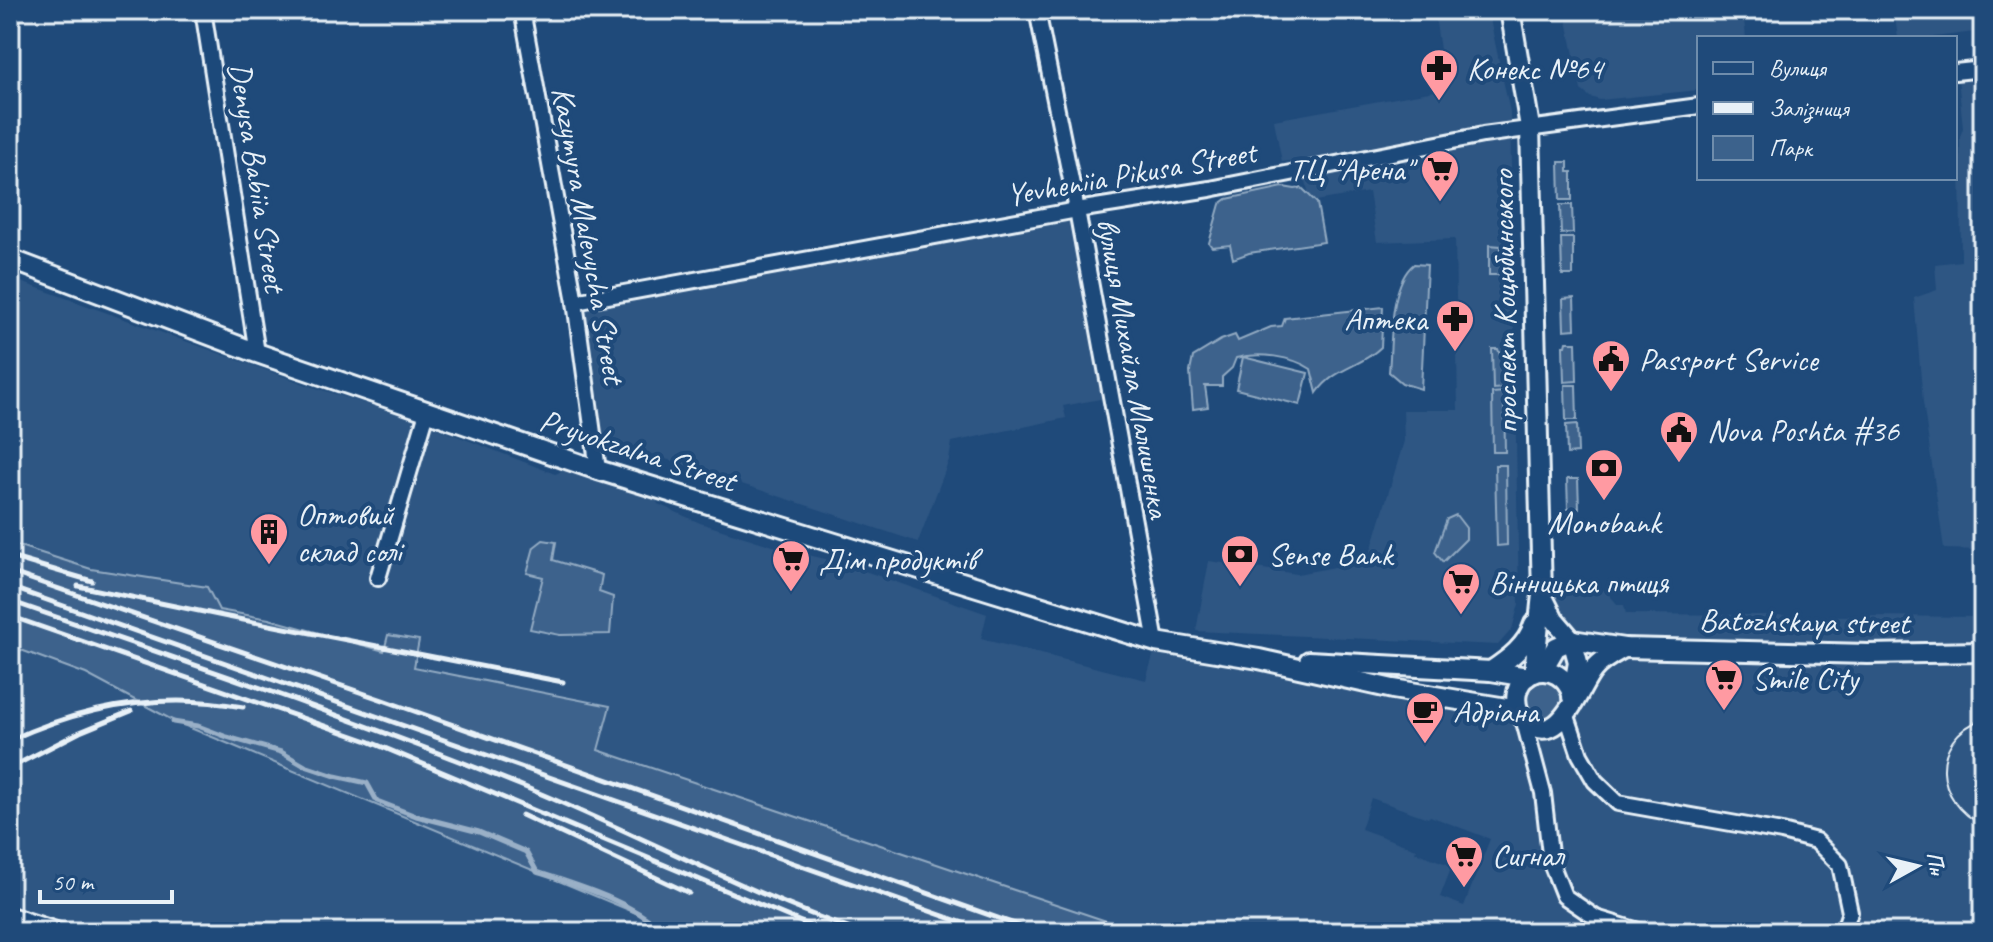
<svg xmlns="http://www.w3.org/2000/svg" width="1993" height="942" viewBox="0 0 1993 942" font-family="Caveat,sans-serif">
<style>
.built{fill:#2e5683;fill-rule:evenodd}
.green{fill:#3c628c;stroke:#92aac2;stroke-width:2}
.lines{fill:none;stroke-linecap:round;stroke-linejoin:round}
.stream{stroke:#9ab0c7;stroke-width:5}
.street-casing{stroke:#e8f1f8;stroke-width:20}
.secondary-casing{stroke:#e8f1f8;stroke-width:24}
.street{stroke:#1f4a7a;stroke-width:14}
.secondary{stroke:#1f4a7a;stroke-width:18}
.tram{stroke:#e8f1f8;stroke-width:2}
.rail{stroke:#e8f1f8;stroke-width:5}
.labels{text-anchor:middle;stroke-width:8;stroke-linejoin:round;paint-order:stroke}
.poi-label{font-size:32px;fill:#e8f1f8;stroke:#1f4a7a;text-anchor:start}
.street-label{font-size:32px;fill:#e8f1f8;stroke:#1f4a7a}
</style>
<rect width="100%" height="100%" fill="#1f4a7a"/>
<filter id="ink" filterUnits="userSpaceOnUse"><feTurbulence type="fractalNoise" baseFrequency=".0125" numOctaves="2"/><feDisplacementMap in="SourceGraphic" scale="16" xChannelSelector="R" yChannelSelector="G"/><feConvolveMatrix kernelMatrix="1 2 1 2 8 2 1 2 1" color-interpolation-filters="sRGB"/></filter>
<g filter="url(#ink)">
<!-- built -->
<g class="built">
<polygon points="1434,10 1488,10 1510,112 1519,604 1512,629 1498,645 1196,631 1209,561 1297,574 1368,561 1404,441 1403,410 1458,410 1455,239 1377,242 1369,192 1310,202 1302,159 1282,162 1274,120 1446,89"/>
<polygon points="1565,10 1743,10 1746,38 1699,38 1699,90 1600,100 1590,97 1581,90"/>
<polygon points="1894,10 1983,10 1983,31 1926,38 1898,38"/>
<polygon points="1983,74 1983,550 1944,549 1923,402 1914,298 1937,290 1935,264 1961,261 1960,137 1963,128 1958,77"/>
<polygon points="1077,210 1111,397 1063,406 1066,418 952,442 949,460 918,542 593,435 575,302"/>
<path d="M10 278 310 386 408 417 555 474 565 470 655 495 658 504 700 523 786 550 839 562 987 614 981 639 1146 680 1157 642 1531 699 1543 592 1611 590V597L1618 605H1624L1626 614 1983 617V932H1454L1432 922 1427 932 1137 931 598 750 610 706 414 667 418 641 388 635 385 651 269 619 218 610 207 587 91 569 10 543ZM1371 798 1428 818 1430 816 1490 839 1464 906 1440 897 1452 866 1415 852 1416 849 1361 829Z"/>
<polygon points="10,646 86,674 176,722 641,915 661,932 10,932"/>
</g>
<!-- green -->
<g class="green">
<polygon points="1559,162 1568,162 1568,172 1572,172 1572,200 1560,200"/>
<polygon points="1283,187 1295,189 1302,188 1317,203 1324,242 1249,253 1233,259 1230,245 1212,247 1209,243 1220,204 1227,199"/>
<polygon points="1572,205 1573,233 1561,234 1560,205"/>
<polygon points="1561,238 1573,238 1573,275 1562,275"/>
<polygon points="1489,245 1501,246 1501,275 1489,275"/>
<path d="M1414 264 1427 265 1421 389 1402 383 1389 372C1392 341 1389 284 1414 264Z"/>
<polygon points="1574,298 1575,329 1564,330 1563,299"/>
<path d="M1383 307 1381 347C1360 368 1335 367 1317 393L1311 369C1292 356 1258 352 1236 358L1232 368 1222 377V386H1205L1208 407 1193 409 1190 372 1193 357 1221 340 1235 335 1238 341 1271 327 1282 326 1285 318Z"/>
<polygon points="1567,342 1576,342 1577,381 1564,382 1563,346 1566,346"/>
<polygon points="1492,349 1498,349 1500,355 1503,356 1504,388 1493,389"/>
<polygon points="1243,357 1308,373 1300,405 1236,389"/>
<polygon points="1565,385 1576,385 1577,420 1566,420"/>
<polygon points="1504,392 1505,452 1493,452 1492,393"/>
<polygon points="1577,424 1578,453 1567,454 1566,425"/>
<polygon points="1495,465 1506,465 1507,545 1497,546"/>
<polygon points="1567,479 1578,479 1579,508 1568,509"/>
<polygon points="1456,515 1466,528 1466,539 1443,562 1435,552 1447,519"/>
<polygon points="543,540 556,542 553,560 602,575 599,592 613,597 610,634 560,635 530,629 543,577 527,573 534,547"/>
<polygon points="10,543 91,569 207,587 219,610 269,619 384,651 388,635 419,640 414,667 610,706 598,750 1139,932 661,932 641,915 176,722 86,674 10,646"/>
<circle cx="1545" cy="699" r="18"/>
</g>
<g class="lines">
<!-- stream -->
<path class="stream" d="M173 722 198 726 227 737 281 752 305 766 335 776 367 783 377 801 416 816 479 832 526 852 537 872C584 887 627 900 665 932"/>
<!-- street casing -->
<g class="street-casing">
<g id="street">
<polyline points="203,10 257,353"/>
<polyline points="522,10 575,302 598,470"/>
<polyline points="1037,10 1077,210 1156,642"/>
<polyline points="1955,72 1983,69"/>
<polyline points="575,302 1077,210 1210,189 1483,135 1699,106"/>
<polyline points="378,578 427,412"/>
<polyline points="1567,716 1580,755 1595,781 1618,803 1782,832 1816,841 1840,865 1850,912 1843,932"/>
<polyline points="1523,718 1543,793 1551,863 1564,896 1596,918 1642,932"/>
<polyline points="10,915 62,932"/>
</g>
</g>
<!-- secondary casing -->
<g class="secondary-casing">
<g id="secondary">
<polyline points="1510,10 1530,127 1542,594 1534,673"/>
<polyline points="10,259 257,353 598,470 1156,642 1259,659 1393,689 1518,710"/>
<polyline points="1543,597 1554,619 1572,640 1578,662 1572,697"/>
<polyline points="1309,661 1491,671 1527,677"/>
<path d="M1491 671C1509 659 1527 646 1534 624"/>
<polyline points="1542,671 1556,647 1572,640 1624,648 1868,654 1983,652"/>
<path d="M1572 694C1567 678 1551 666 1533 673 1514 681 1511 706 1525 720 1559 752 1578 688 1593 670 1601 660 1613 654 1624 648"/>
</g>
</g>
<!-- street -->
<use href="#street" class="street"/>
<!-- secondary -->
<use href="#secondary" class="secondary"/>
<!-- tram -->
<path class="tram" d="M1983 719C1928 739 1934 802 1983 825"/>
<!-- rail -->
<g class="rail">
<polyline points="10,557 92,581"/>
<polyline points="10,572 383,700 1037,932"/>
<polyline points="78,586 228,617 563,682"/>
<polyline points="10,587 989,932"/>
<path d="M10 601C183 661 357 719 527 788 639 834 745 892 859 932"/>
<polyline points="10,616 368,741 825,932"/>
<path d="M10 740C84 706 163 692 243 707"/>
<polyline points="10,768 80,732 131,711"/>
<polyline points="522,815 689,893"/>
</g>
</g>
</g>
<!-- icons -->
<defs>
<g id="pharmacy-pin" transform="scale(2)"><path d="M0 17L-7.5 6A9.5 9.5 0 1 1 7.5 6Z" fill="#ff9aa2" stroke="#1f4a7a"/><path d="M-2-6h4v4h4v4h-4v4h-4v-4h-4v-4h4Z" fill="#111"/></g>
<g id="supermarket-pin" transform="scale(2)"><path d="M0 17L-7.5 6A9.5 9.5 0 1 1 7.5 6Z" fill="#ff9aa2" stroke="#1f4a7a"/><path d="M-6-5.5h2.5l.6 2H6L4.5 2H-2.5L-4.4-4H-6ZM-1.5 3.2a1.3 1.3 0 1 0 .1 0ZM3 3.2a1.3 1.3 0 1 0 .1 0Z" fill="#111"/></g>
<g id="civic-pin" transform="scale(2)"><path d="M0 17L-7.5 6A9.5 9.5 0 1 1 7.5 6Z" fill="#ff9aa2" stroke="#1f4a7a"/><path d="M-.6-6.5H3V-4.5H.6V-3L4-1V1h2V6H-6V1h2V-1L-.6-3ZM-1.2 2.5V6h2.4V2.5Z" fill="#111"/></g>
<g id="bank-pin" transform="scale(2)"><path d="M0 17L-7.5 6A9.5 9.5 0 1 1 7.5 6Z" fill="#ff9aa2" stroke="#1f4a7a"/><path d="M-6-4H6V4H-6ZM0-2.3a2.3 2.3 0 1 0 0 4.6a2.3 2.3 0 1 0 0-4.6Z" fill="#111"/></g>
<g id="building-pin" transform="scale(2)"><path d="M0 17L-7.5 6A9.5 9.5 0 1 1 7.5 6Z" fill="#ff9aa2" stroke="#1f4a7a"/><path d="M-4-6H4V6H1V3H-1V6H-4ZM-2.5-4.3h1.7v1.8h-1.7ZM.8-4.3h1.7v1.8H.8ZM-2.5-1h1.7V.8h-1.7ZM.8-1h1.7V.8H.8Z" fill="#111"/></g>
<g id="cafe-pin" transform="scale(2)"><path d="M0 17L-7.5 6A9.5 9.5 0 1 1 7.5 6Z" fill="#ff9aa2" stroke="#1f4a7a"/><path d="M-5.5-4.5H6V0H3Q3 3.5 0 3.5H-2.5Q-5.5 3.5-5.5 0ZM3-3.2v2h1.7v-2ZM-6 4.5H4V6H-6Z" fill="#111"/></g>
</defs>
<g fill-rule="evenodd">
<use href="#pharmacy-pin" x="1439" y="68"/>
<use href="#supermarket-pin" x="1440" y="169"/>
<use href="#pharmacy-pin" x="1455" y="319"/>
<use href="#civic-pin" x="1611" y="359"/>
<use href="#civic-pin" x="1679" y="430"/>
<use href="#bank-pin" x="1604" y="468"/>
<use href="#building-pin" x="269" y="532"/>
<use href="#bank-pin" x="1240" y="554"/>
<use href="#supermarket-pin" x="791" y="559"/>
<use href="#supermarket-pin" x="1461" y="582"/>
<use href="#supermarket-pin" x="1724" y="678"/>
<use href="#cafe-pin" x="1425" y="711"/>
<use href="#supermarket-pin" x="1464" y="855"/>
</g>
<g class="labels">
<!-- poi labels -->
<g class="poi-label">
<text x="1467" y="79">Конекс №64</text>
<text x="1412" y="180" text-anchor="end">ТЦ "Арена"</text>
<text x="1427" y="330" text-anchor="end">Аптека</text>
<text x="1639" y="370">Passport Service</text>
<text x="1707" y="441">Nova Poshta #36</text>
<text x="297" y="525">Оптовий<tspan x="297" dy="37">склад солі</tspan></text>
<text x="1604" y="533" text-anchor="middle">Monobank</text>
<text x="1268" y="565">Sense Bank</text>
<text x="819" y="570">Дім продуктів</text>
<text x="1489" y="593">Вінницька птиця</text>
<text x="1752" y="689">Smile City</text>
<text x="1453" y="722">Адріана</text>
<text x="1492" y="866">Сигнал</text>
</g>
<!-- street labels -->
<g class="street-label">
<text transform="translate(1131 173) rotate(-10)" y="11">Yevheniia Pikusa Street</text>
<text transform="translate(258 177) rotate(81)" y="11">Denysa Babiia Street</text>
<text transform="translate(589 235) rotate(80)" y="11">Kazymyra Malevycha Street</text>
<text transform="translate(1504 302) rotate(-91)" y="11">проспект Коцюбинського</text>
<text transform="translate(1134 368) rotate(80)" y="11">вулиця Михайла Малишенка</text>
<text transform="translate(638 450) rotate(18)" y="11">Pryvokzalna Street</text>
<text transform="translate(1804 621) rotate(1)" y="11">Batozhskaya street</text>
</g>
</g>
<!-- margin -->
<rect width="1993" height="942" fill="none" stroke="#1f4a7a" stroke-width="40"/>
<rect x="20" y="20" width="1953" height="902" fill="none" stroke="#e8f1f8" stroke-width="3" filter="url(#ink)"/>
<!-- legend -->
<rect x="1697" y="36" width="260" height="144" fill="#1f4a7a" stroke="#6f8dac" stroke-width="2"/>
<rect x="1713" y="62" width="40" height="12" fill="#1f4a7a" stroke="#6f8dac" stroke-width="2"/>
<text x="1769" y="76" font-size="24" fill="#e8f1f8">Вулиця</text>
<rect x="1713" y="102" width="40" height="12" fill="#e8f1f8" stroke="#6f8dac" stroke-width="2"/>
<text x="1769" y="116" font-size="24" fill="#e8f1f8">Залізниця</text>
<rect x="1713" y="136" width="40" height="24" fill="#3c628c" stroke="#6f8dac" stroke-width="2"/>
<text x="1769" y="156" font-size="24" fill="#e8f1f8">Парк</text>
<!-- north arrow -->
<g transform="translate(1917 866) rotate(82)" stroke="#1f4a7a" stroke-width="6" paint-order="stroke">
<path d="M0-6L14 30L0 20L-14 30Z" fill="#e8f1f8"/>
<text y="-12" font-size="22" font-weight="bold" text-anchor="middle" fill="#e8f1f8">Пн</text>
</g>
<!-- scale -->
<path d="M40 890v12h132v-12" fill="none" stroke="#e8f1f8" stroke-width="4"/>
<text x="52" y="890" font-size="24" fill="#e8f1f8" stroke="#1f4a7a" stroke-width="6" paint-order="stroke">50 m</text>
</svg>
